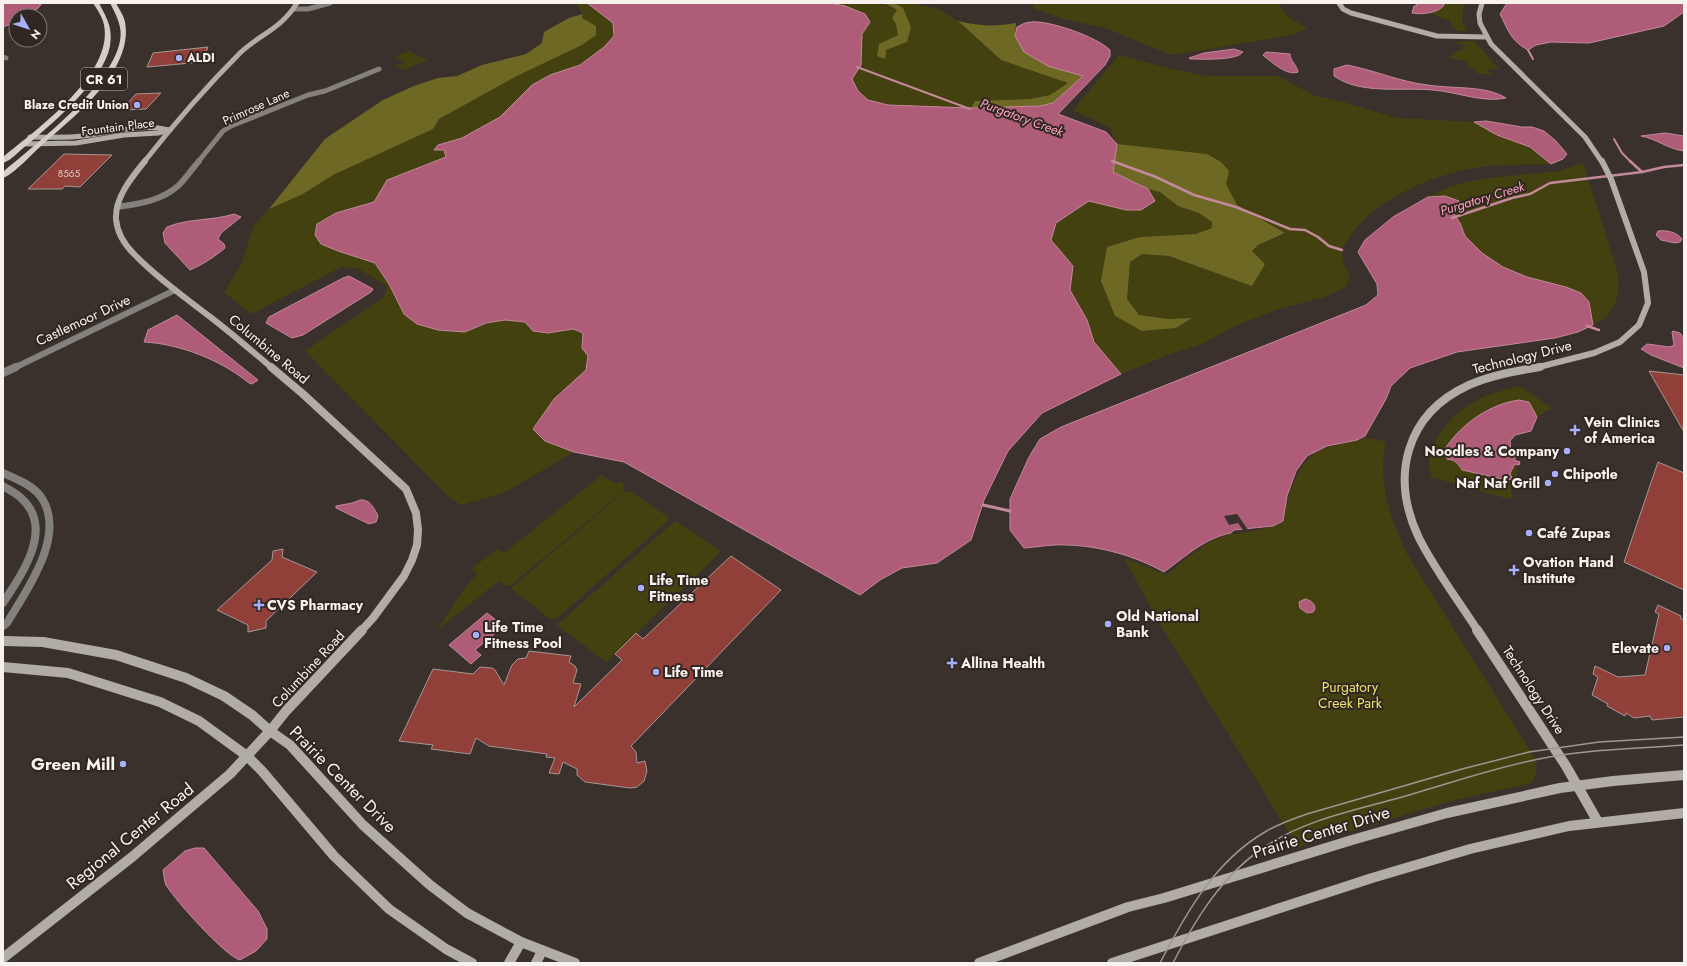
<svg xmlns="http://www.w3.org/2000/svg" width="1687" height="966" viewBox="0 0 1687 966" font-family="Jost,sans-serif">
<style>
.green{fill:#43410f}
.forest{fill:#6d6925}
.water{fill:#ae5c78;stroke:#c4899b}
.pier{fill:#3b312c}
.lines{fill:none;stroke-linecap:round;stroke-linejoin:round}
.stream-far2{stroke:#c4899b;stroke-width:2}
.stream-far1{stroke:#c4899b;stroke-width:2.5}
.stream{stroke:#c4899b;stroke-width:3}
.building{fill:#903f39;stroke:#a69795}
.street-far2{stroke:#84817c;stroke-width:5}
.street-far1{stroke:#84817c;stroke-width:6}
.street{stroke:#84817c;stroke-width:8}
.secondary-far3{stroke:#b1aca5;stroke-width:5}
.secondary-far2{stroke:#b1aca5;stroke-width:6}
.secondary-far1{stroke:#b1aca5;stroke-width:8}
.secondary{stroke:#b1aca5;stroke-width:10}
.primary{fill:#d4cec4;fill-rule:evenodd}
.tram{stroke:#9e9692;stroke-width:1.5}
.poi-dot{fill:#a8b0fc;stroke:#312722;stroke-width:1.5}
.labels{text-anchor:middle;stroke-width:4;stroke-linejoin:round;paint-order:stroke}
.far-number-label{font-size:10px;fill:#dec5c1}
.far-poi-label{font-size:12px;font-weight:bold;fill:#f8f2ee;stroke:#312722;text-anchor:start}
.far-street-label{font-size:12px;fill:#f8f2ee;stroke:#312722}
.shield{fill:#312722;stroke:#bcb5b1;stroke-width:1}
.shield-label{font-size:13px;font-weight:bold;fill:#f8f2ee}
.far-water-label{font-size:13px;font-style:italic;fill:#fea3c0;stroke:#312722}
.street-label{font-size:14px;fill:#f8f2ee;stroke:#312722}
.poi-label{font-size:14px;font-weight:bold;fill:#f8f2ee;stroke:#312722;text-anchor:start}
.park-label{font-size:14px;fill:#e9e26b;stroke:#312722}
.near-poi-label{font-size:17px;font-weight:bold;fill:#f8f2ee;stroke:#312722;text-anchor:end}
.near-street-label{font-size:17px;fill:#f8f2ee;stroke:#312722}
</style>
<rect width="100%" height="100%" fill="#3b312c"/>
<!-- green -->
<g class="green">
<polygon points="575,3 587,3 613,23 614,36 604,47 580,65 550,75 532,85 500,117 462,138 438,145 444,150 446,157 387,180 374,202 336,213 317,224 357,257 375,263 389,284 404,314 464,332 486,323 505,320 525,322 533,331 548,333 573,329 583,334 582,348 588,356 586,370 554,399 545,441 574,452 504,493 461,505 449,497 305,351 384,297 387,286 357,268 341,267 251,314 224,292 242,263 254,225 269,209 303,194 333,175 433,129 439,119 517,76 582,45 583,14"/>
<path d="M830 3C852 3 877 0 897 10L892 18 896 24 898 35 879 44 885 59 886 50 907 42 903 8 894 3H912L938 9 958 21 1001 60 1068 83 1050 95 1030 99 975 101 971 108C944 107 893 110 869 100 860 96 856 88 852 79L861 65 862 34Z"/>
<polygon points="1036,3 1278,3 1287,16 1307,28 1293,35 1180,54 1169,54 1105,28 1064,19 1032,8"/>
<path d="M1444 3H1464L1462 21 1467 31C1459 32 1456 31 1451 25V21L1438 17 1431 12 1436 11 1444 5Z"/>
<polygon points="1474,41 1499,69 1486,69 1493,75 1476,73 1475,69 1470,68 1470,65 1467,65 1467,61 1448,58 1457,51 1462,51 1463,45 1453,42"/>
<polygon points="409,51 428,61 412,66 407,70 395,66 404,62 408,64 395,56"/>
<path d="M1119 55 1164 67 1207 76H1278L1313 95 1340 101 1397 118 1474 122 1497 135 1530 147 1551 164C1524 165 1495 164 1469 169 1428 177 1372 201 1349 238 1347 242 1342 247 1342 251 1341 260 1346 269 1350 277L1346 287 1325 297 1279 309 1237 325 1202 344 1168 355 1121 374 1094 342 1070 290 1073 266 1050 241 1056 224 1090 201 1126 210 1155 201 1148 189 1160 192 1178 206 1199 213 1212 222V228L1196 234 1140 237 1101 281 1115 316 1142 331 1176 328 1191 318 1168 319 1139 315 1127 299 1130 262 1142 254 1169 256 1252 285V252L1258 245 1285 234 1237 205 1207 154 1117 144 1110 128 1073 110Z"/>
<path d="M1583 163 1617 270C1620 295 1618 313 1593 325L1592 315 1581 293 1566 287 1527 277 1503 267 1482 253 1465 236 1460 223 1446 209 1445 196 1428 197 1449 187 1467 182 1489 178 1560 171Z"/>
<path d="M1519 386 1552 408 1537 417 1531 431 1515 435 1510 441 1511 451 1516 457 1517 483H1514L1511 487 1512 500 1431 477C1431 472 1429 466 1429 462 1430 451 1435 439 1442 431 1461 403 1487 394 1519 386Z"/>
<path d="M1369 438 1386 442C1377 482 1390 518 1407 554L1535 759C1537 769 1538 775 1531 783L1451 801 1298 847 1157 619 1124 558 1167 575C1176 566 1208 541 1219 538 1240 530 1266 533 1284 521 1283 511 1288 501 1291 491 1304 446 1329 447 1369 438Z"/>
<path d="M602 475 614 483 623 482 624 491 511 585 506 586 499 581 437 630C451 611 460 589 478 574L471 569 498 549 504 553Z"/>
<polygon points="630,491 668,517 668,521 557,618 550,619 511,588 624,492"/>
<polygon points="675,521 722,551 606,662 557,625"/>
</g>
<!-- forest -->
<g class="forest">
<polygon points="879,3 894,3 903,8 911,27 907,42 886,50 885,59 877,56 879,44 898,35 896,24 892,18 897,10 888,5"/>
<polygon points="583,14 582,18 596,26 596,35 582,45 517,76 439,119 433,129 333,175 303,194 269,209 325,139 383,100 414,86 438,78 457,76 482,65 526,54 542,43 544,32 569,18"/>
<path d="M958 21C979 26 995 27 1016 23L1015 36 1083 76 1053 103 1040 106 971 108 975 101 1030 99 1050 95 1068 83 1001 60Z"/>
<polygon points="1117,144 1207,154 1221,162 1229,171 1226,184 1237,205 1285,233 1258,245 1252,251 1265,264 1252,286 1169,256 1142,254 1130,262 1127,299 1139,315 1168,319 1192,318 1176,328 1142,331 1115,316 1101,281 1107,247 1140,237 1196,234 1212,228 1212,222 1199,213 1178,206 1160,192 1148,189 1113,172"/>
</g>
<!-- water -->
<g class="water">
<path d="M3 3H42C36 13 26 16 16 16V22L3 27Z"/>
<path d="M587 3H830L845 6 865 14 870 22 862 34 861 65 852 79 858 91 868 100 888 105 971 108 1040 106 1053 103 1083 76 1048 66 1024 52 1015 36 1017 27C1021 25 1025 22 1031 22 1049 20 1097 37 1110 50V56L1105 65 1058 114 1106 132 1117 144 1113 172 1148 189 1155 201 1141 210H1126L1089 201 1056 223 1051 240 1073 266 1070 290 1087 320 1094 342 1121 374 1042 413 1008 451 984 500 971 540 937 563 902 568 880 580 860 595 624 462 574 452 545 441 533 429 554 399 586 370 588 356 582 348 583 333 573 329 548 333 533 331 525 322 505 320 486 323 465 332 438 330 417 324 404 314 389 284 375 263 338 251 321 244 315 235 317 224 336 213 374 202 387 180 446 157 444 150H434L438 145 462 138 500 117 532 85 550 75 580 65 604 47 614 36 613 23Z"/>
<path d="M1423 3H1444V5C1439 13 1421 15 1412 13L1414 6H1417L1416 4Z"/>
<path d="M1507 3H1684V12L1664 26 1589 43 1551 42 1536 45 1528 50C1511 41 1508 30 1500 14Z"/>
<path d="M1234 49 1243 52C1236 61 1202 59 1190 59L1189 58 1204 53Z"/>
<path d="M1266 52 1290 54C1290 61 1297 65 1298 72 1287 76 1273 63 1265 57L1263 55Z"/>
<path d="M1347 65C1374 70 1400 82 1428 85 1452 89 1485 85 1506 98 1482 103 1458 92 1433 90 1402 87 1361 95 1334 76V69Z"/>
<polygon points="1486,121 1522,127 1532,127 1544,131 1556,141 1567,154 1563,159 1551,164 1530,147 1497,135 1474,122"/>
<path d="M1665 133 1684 136V151C1668 149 1657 139 1641 136Z"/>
<path d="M1445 196 1459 201 1457 207 1447 209 1454 214 1460 223 1465 236 1482 253 1503 267 1527 277 1566 287 1581 293 1589 302 1593 325 1578 332 1555 338 1457 352 1410 368 1391 386 1386 399 1365 436 1357 440 1327 446 1307 456 1296 471 1287 496 1283 521 1273 526 1234 530 1231 533C1205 538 1186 556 1164 572 1135 556 1101 546 1067 545 1053 544 1038 547 1024 548L1010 530V499L1029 457 1040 439 1061 427 1366 305 1378 295 1377 284 1358 252 1365 240 1393 217 1428 197Z"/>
<path d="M234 214 241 217 221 233 218 239 224 244 225 248C214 257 204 264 190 270L165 243 163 233 167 227C189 218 212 221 234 214Z"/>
<path d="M1658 231C1666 230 1677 232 1682 239L1680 242 1675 243 1661 240 1656 235Z"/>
<polygon points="349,276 373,289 371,292 303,335 292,338 266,323 269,317 343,278"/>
<path d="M177 315 258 380 252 384 249 383C221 360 180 344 144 342L148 330Z"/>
<polygon points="1673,331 1680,333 1684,338 1684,368 1651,355 1641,349 1647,344 1670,347 1674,345 1672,332"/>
<path d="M1519 400 1529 402 1537 417 1531 431 1515 435 1510 441 1511 451 1516 457 1514 460 1520 462 1519 465 1515 464 1510 473 1512 479 1507 480 1462 470C1458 463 1455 460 1447 459L1445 449C1461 424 1490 404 1519 400Z"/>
<path d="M360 500C370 499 374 508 378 516L376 522 369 524 336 508V506C345 504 352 504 360 500Z"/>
<path d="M1305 599C1310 600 1315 603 1315 609L1313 612 1307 613 1300 608 1299 602Z"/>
<polygon points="487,613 504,626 475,650 481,655 471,664 449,645"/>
<path d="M195 848H204L258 911 267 929V939L256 951 240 960C225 956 175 900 166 885 164 881 164 875 163 870L185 851Z"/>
</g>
<!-- pier -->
<polygon class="pier" points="1237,514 1248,530 1243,530 1238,523 1229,525 1224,516"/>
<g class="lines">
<!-- stream-far2 -->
<g class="stream-far2">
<polyline points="1528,50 1533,59"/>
<polyline points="857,67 970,109"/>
<polyline points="1614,139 1622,153 1631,162"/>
<polyline points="1112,161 1114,162"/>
</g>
<!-- stream-far1 -->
<g class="stream-far1">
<polyline points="1112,161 1156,177 1194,195 1236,207 1290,229 1305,230 1318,237 1329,246 1342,250"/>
<polyline points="1630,161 1642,172"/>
<polyline points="1452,218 1512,198 1530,194 1550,183 1642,172 1664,167 1684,165"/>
<polyline points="1587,326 1599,330"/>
</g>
<!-- stream -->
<polyline class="stream" points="983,505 1010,511"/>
</g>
<!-- building -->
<g class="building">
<polygon points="208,47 202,62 147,67 153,53"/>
<polygon points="161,93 146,109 124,110 126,107 124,107 136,94"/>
<polygon points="64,154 112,155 80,187 65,186 62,189 28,189"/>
<polygon points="1649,371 1684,375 1684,432"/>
<polygon points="1658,462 1684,473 1684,590 1624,562"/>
<polygon points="283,549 282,557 317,572 266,621 266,628 248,632 248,625 217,610 272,560 273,551"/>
<polygon points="731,556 781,590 631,746 636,752 637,763 645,761 647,771 644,781 637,787 630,788 585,782 577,775 577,769 563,762 559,774 549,773 555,758 546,757 547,754 489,746 476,738 470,754 431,749 433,745 399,741 433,669 473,674 480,667 492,668 495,670 504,685 512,665 518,659 526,658 529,651 571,656 569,662 575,666 577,670 573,683 581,684 574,707 622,660 615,654 636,633 643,639"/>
<polygon points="1658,605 1681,616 1680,618 1684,620 1684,717 1652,720 1650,716 1634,718 1626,713 1625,716 1607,706 1608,704 1592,695 1598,677 1593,674 1595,666 1618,677 1645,675 1659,614 1655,612"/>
</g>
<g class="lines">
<!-- street-far2 -->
<g class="street-far2">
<polyline points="294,9 308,9 330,3"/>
<polyline points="3,57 6,58"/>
<polyline points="198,162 223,131 231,126 308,95 325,91 379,69"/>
</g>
<!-- street-far1 -->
<g class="street-far1">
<path d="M117 207C138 204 162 201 179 185 186 178 192 169 199 161"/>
<polyline points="14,368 175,290"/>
</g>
<!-- street -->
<g class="street">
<polyline points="3,373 16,367"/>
<path d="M3 473C17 479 35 486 43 500 65 538 26 591 7 623L3 626"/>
<path d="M3 486C9 490 16 493 21 498 55 528 22 574 3 603"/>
</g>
<!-- secondary-far3 -->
<g class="secondary-far3">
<polyline points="1339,3 1343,9 1351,13 1437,36 1487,37"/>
<polyline points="1482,3 1479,14 1480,23 1491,44 1585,137 1602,162"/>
<path d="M30 137C48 137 65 138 83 136 112 133 139 123 169 130"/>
<polyline points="23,144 76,143 124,135 158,133 170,130"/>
<path d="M144 162C174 124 206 87 240 53 260 34 281 29 297 3"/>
</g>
<!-- secondary-far2 -->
<g class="secondary-far2">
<path d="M145 161C132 177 115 197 116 219 117 232 125 245 134 254 156 277 183 296 209 316 230 332 251 350 272 368"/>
<polyline points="1535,368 1594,353 1620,342 1639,325 1648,303 1644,272 1611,179 1602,161"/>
</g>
<!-- secondary-far1 -->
<g class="secondary-far1">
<polyline points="271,367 303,394 406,489 416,513 418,530 417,545 412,560 404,576 373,618 361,631"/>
<path d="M1478 631C1458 600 1435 570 1419 538 1390 477 1405 414 1469 385 1492 375 1516 371 1540 367"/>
</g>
<!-- secondary -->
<g class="secondary">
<polyline points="1477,630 1566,766 1598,822"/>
<polyline points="3,641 43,642 116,655 186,678 224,696 252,715 270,731 290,745 363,825 430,885 467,913 521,942 575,963"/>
<polyline points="3,667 68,673 160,702 199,721 247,756 262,771 334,856 389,909 446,949 472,963"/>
<polyline points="3,958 132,857 230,774 270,731 286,711 362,630"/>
<polyline points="509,963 521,942"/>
<polyline points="536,963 542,951"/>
<polyline points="979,963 1128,907 1164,898 1352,840 1447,813 1560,788 1613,781 1684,775"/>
<polyline points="1112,963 1372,878 1470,849 1569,826 1684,813"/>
</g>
<!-- primary -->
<g class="primary">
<path d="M93 3H99C107 19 113 27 110 46 104 80 53 123 27 145 20 150 12 160 3 163V157C36 130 114 74 104 25 103 18 97 9 93 3Z"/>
<path d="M110 3H116C119 9 124 16 125 22 134 70 74 117 43 144 34 152 13 175 3 178V172C38 142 111 87 120 41 123 27 116 15 110 3Z"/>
</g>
<!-- tram -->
<g class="tram">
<path d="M1160 963C1186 913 1215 861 1265 832 1278 824 1293 819 1307 814L1462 769 1529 752 1599 742 1684 737"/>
<path d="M1173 963C1196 918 1223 874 1266 846 1307 819 1356 810 1402 797 1448 784 1493 768 1539 759 1587 749 1636 749 1684 745"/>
</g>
</g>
<!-- markers -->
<g class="poi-dot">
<circle cx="179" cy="58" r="4"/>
<circle cx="137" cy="105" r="4"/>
<path d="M1573 424h4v4h4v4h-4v4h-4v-4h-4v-4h4z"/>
<circle cx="1567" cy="451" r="4"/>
<circle cx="1555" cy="474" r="4"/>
<circle cx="1548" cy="483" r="4"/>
<circle cx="1529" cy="533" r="4"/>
<path d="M1512 564h4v4h4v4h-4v4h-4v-4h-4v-4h4z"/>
<circle cx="641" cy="588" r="4"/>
<path d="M257 599h4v4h4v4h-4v4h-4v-4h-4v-4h4z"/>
<circle cx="1108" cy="624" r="4"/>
<circle cx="476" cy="635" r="4"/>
<circle cx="1667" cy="648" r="4"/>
<path d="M950 657h4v4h4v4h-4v4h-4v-4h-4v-4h4z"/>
<circle cx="656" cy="672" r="4"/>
<circle cx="123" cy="764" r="4"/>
</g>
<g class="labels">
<!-- far-number labels -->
<g class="far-number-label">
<text x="69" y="177">8565</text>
</g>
<!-- far-poi labels -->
<g class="far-poi-label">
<text x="187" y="62">ALDI</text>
<text x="129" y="109" text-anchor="end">Blaze Credit Union</text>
</g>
<!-- far-street labels -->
<g class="far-street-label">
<text transform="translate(256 107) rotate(-24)" y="4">Primrose Lane</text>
<text transform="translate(118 127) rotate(-7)" y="4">Fountain Place</text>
</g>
<!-- shield labels -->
<rect class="shield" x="81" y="68" width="46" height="22" rx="3"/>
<g class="shield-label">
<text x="104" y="84">CR 61</text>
</g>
<!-- far-water labels -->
<g class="far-water-label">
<text transform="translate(1022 117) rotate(20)" y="5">Purgatory Creek</text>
<text transform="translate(1482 198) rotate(-17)" y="5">Purgatory Creek</text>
</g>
<!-- street labels -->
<g class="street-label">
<text transform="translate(83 320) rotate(-25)" y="5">Castlemoor Drive</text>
<text transform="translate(269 349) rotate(40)" y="5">Columbine Road</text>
<text transform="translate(1522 357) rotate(-14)" y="5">Technology Drive</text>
<text transform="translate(308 669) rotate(-47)" y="5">Columbine Road</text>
<text transform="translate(1534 690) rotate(57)" y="5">Technology Drive</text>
</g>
<!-- poi labels -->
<g class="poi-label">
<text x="1584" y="427">Vein Clinics<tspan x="1584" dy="16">of America</tspan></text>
<text x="1559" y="456" text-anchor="end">Noodles &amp; Company</text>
<text x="1563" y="479">Chipotle</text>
<text x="1540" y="488" text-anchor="end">Naf Naf Grill</text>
<text x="1537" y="538">Café Zupas</text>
<text x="1523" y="567">Ovation Hand<tspan x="1523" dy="16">Institute</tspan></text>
<text x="649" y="585">Life Time<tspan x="649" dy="16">Fitness</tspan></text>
<text x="267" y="610">CVS Pharmacy</text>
<text x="1116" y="621">Old National<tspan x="1116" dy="16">Bank</tspan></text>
<text x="484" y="632">Life Time<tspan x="484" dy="16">Fitness Pool</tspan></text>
<text x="1659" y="653" text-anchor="end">Elevate</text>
<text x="961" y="668">Allina Health</text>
<text x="664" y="677">Life Time</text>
</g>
<!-- park labels -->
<g class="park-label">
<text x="1350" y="692">Purgatory<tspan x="1350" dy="16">Creek Park</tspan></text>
</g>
<!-- near-poi labels -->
<g class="near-poi-label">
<text x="115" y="770">Green Mill</text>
</g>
<!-- near-street labels -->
<g class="near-street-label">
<text transform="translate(343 779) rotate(45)" y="6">Prairie Center Drive</text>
<text transform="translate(1321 832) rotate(-17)" y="6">Prairie Center Drive</text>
<text transform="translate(130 836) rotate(-39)" y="6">Regional Center Road</text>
</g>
</g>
<!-- border -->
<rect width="1687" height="966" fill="none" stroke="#f8f2ee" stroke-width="8"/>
<!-- north arrow -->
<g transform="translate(28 28) rotate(129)"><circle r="19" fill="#312722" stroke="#817874"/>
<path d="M0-3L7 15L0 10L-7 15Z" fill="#a8b0fc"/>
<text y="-6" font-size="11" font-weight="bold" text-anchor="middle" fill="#f8f2ee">N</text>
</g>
</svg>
